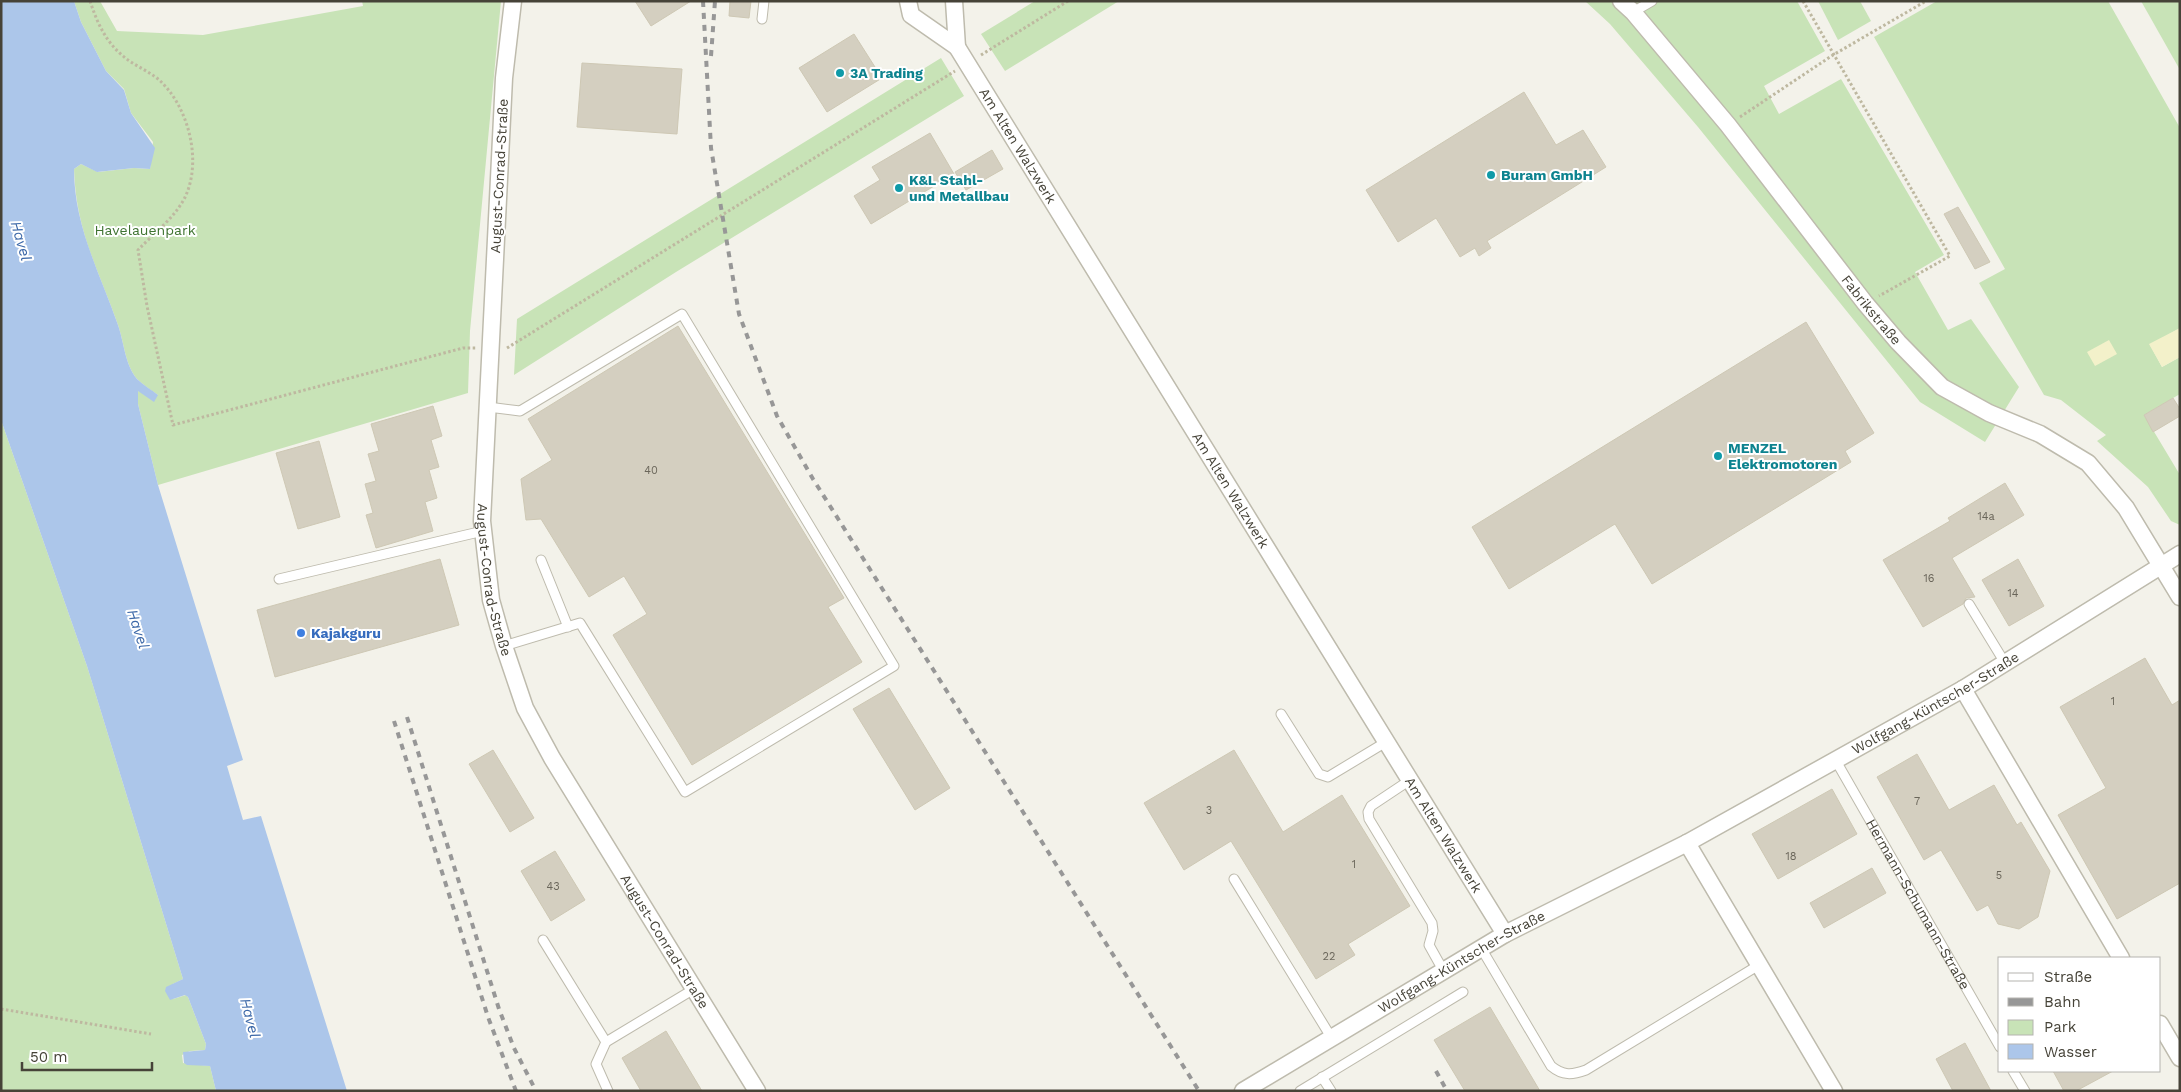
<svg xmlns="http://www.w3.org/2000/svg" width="2181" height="1092" viewBox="0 0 2181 1092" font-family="'Work Sans',sans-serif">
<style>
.green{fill:#c8e3b7}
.sand{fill:#f3f1ca}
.water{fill:#acc6ea}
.building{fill:#d4cfc0;stroke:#cec8b4}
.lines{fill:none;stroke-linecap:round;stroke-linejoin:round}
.lane-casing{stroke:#bebbad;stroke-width:11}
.street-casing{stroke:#bebbad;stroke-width:19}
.path{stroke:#beb8a0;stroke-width:3;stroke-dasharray:2.5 2.5;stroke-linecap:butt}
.lane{stroke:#fff;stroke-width:9}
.street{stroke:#fff;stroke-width:16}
.rail{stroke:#979797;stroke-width:4;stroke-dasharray:6 6;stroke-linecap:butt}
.culture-dot{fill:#0f9aa8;stroke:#fff;stroke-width:2}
.shop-dot{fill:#3f7fe0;stroke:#fff;stroke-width:2}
.labels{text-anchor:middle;stroke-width:4;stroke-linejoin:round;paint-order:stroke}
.number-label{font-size:11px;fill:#6a665a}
.culture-label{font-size:14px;font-weight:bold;fill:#0d838f;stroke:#fff;text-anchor:start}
.street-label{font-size:14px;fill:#464338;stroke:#fff}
.park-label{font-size:14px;fill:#3f7331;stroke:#fff}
.shop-label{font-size:14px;font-weight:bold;fill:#366cbe;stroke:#fff;text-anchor:start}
.water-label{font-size:15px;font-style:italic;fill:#3c68a8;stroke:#fff}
</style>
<rect width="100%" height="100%" fill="#f3f2ea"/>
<!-- green -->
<g class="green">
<path d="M74 1H100L117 31 203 35 363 6 362 1H501L470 331 468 393 158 485 138 404V391L158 395C151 390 143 385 137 379 125 365 124 342 118 325 98 268 76 232 74 169L81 164 98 172 134 168 150 169 153 142 131 113 124 89 106 71 81 22Z"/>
<polygon points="1035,1 1119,1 1005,71 981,34"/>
<polygon points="1585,1 1797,1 1825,51 1764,86 1779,114 1841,79 1944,255 1915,272 1948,330 1971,319 2019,387 1985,442 1920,402 1698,127 1610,24"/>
<polygon points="1818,1 1860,1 1871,21 1838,40"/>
<polygon points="1937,1 2108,1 2180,128 2180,328 2150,345 2162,367 2180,357 2180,394 2144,415 2180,475 2180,525 2171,521 2148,487 2097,441 2106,435 2061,400 2044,395 1979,283 2005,269 1874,37"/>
<polygon points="2141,1 2180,1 2180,70"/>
<polygon points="941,58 964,96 676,272 514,375 517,319"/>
<polygon points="1,420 87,666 183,979 173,984 173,999 186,995 188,997 206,1044 205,1050 190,1051 182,1055 183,1063 210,1066 216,1091 1,1091"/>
</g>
<!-- sand -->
<g class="sand">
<polygon points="2180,328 2180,357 2162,367 2149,344"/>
<polygon points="2109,340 2117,354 2095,366 2087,352"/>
</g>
<!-- water -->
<path class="water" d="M1 1H74L81 22 106 71 124 90 131 113 155 148 150 169 134 168 97 172 81 164 74 169C74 226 100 273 118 325 124 342 125 365 137 379 143 385 152 390 158 395L154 402 138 391V404L158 485 243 760 227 766 243 820 261 816 347 1091H216L210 1066 187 1065 184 1063 183 1052 205 1050 206 1044 188 997 185 995 170 1000 165 991 166 987 183 979 87 666 1 420Z"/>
<!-- building -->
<g class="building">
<polygon points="635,1 691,1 651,26"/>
<polygon points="730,1 751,1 749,18 729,16"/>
<polygon points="854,34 882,78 827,112 799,68"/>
<polygon points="582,63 682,69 677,134 577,127"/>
<polygon points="1524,92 1556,145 1583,130 1606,167 1487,241 1491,248 1479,256 1475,248 1460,257 1436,218 1398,242 1366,190"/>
<polygon points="930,133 954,174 871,224 854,196 880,180 872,167"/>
<polygon points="992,150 1003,169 966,190 955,172"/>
<polygon points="1958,207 1990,262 1975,269 1944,214"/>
<polygon points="1806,322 1874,433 1845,451 1851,462 1652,584 1615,524 1509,589 1472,527"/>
<polygon points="678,326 844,598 828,607 862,662 692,765 613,635 647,614 624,576 589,597 541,519 526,520 521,479 552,460 528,419"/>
<polygon points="2173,398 2180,409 2180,416 2153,432 2144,415"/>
<polygon points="433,406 442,436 431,440 439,467 429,470 437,498 425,502 433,531 376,548 366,515 373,513 365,484 376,481 368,454 379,451 371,424"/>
<polygon points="319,441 340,517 298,529 276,453"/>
<polygon points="2005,483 2024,515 1952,558 1975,597 1966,598 1963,604 1923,627 1883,560 1950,521 1948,518"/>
<polygon points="440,559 459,625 275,677 257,610"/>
<polygon points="2018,559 2044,606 2009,626 1982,580"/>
<polygon points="2145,658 2172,705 2180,700 2180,883 2117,919 2058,815 2106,788 2060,707"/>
<polygon points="889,688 950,788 915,810 853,709"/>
<polygon points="493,750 534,818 510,832 469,764"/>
<polygon points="1234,750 1283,832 1342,795 1410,906 1348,944 1355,955 1316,979 1231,841 1184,870 1144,803"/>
<polygon points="1917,754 1949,810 1994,785 2017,825 2021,822 2050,871 2038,917 2019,929 1998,924 1988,905 1977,911 1941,850 1924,860 1877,777"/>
<polygon points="1832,789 1857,834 1778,879 1752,834"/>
<polygon points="555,851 585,900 551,921 521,871"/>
<polygon points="1872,868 1886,893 1824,928 1810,903"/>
<polygon points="1490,1007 1540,1091 1465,1091 1434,1040"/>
<polygon points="666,1031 702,1091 641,1091 622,1058"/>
<polygon points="1965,1043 1991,1091 1953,1091 1936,1059"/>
<polygon points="2053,1071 2113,1071 2076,1091 2064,1091"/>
</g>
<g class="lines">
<!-- lane casing -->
<g class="lane-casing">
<g id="lane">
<polyline points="1633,12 1652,1"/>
<polyline points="762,19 764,1"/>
<polyline points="488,407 520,411 682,314 894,666 685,792 580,623 504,646"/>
<polyline points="541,560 568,627"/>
<polyline points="279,579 483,531"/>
<polyline points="1969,604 2005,663"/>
<polyline points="1281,714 1319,774 1328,777 1386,742"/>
<path id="s1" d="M1836 761 2000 1047"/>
<polyline points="1410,780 1371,806 1368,812 1369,819 1432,923 1433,931 1429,945 1443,970"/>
<polyline points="1234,879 1331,1037"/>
<polyline points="543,940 606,1042"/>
<path d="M1481 948 1551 1066C1563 1076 1572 1075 1586 1070L1759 965"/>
<polyline points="2013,1071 2025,1091"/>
<polyline points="1322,1077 1331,1091"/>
<polyline points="608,1091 596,1064 606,1042 694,989"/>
<polyline points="1300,1091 1463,992"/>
</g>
</g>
<!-- street casing -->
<g class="street-casing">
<g id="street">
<path id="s2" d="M513 1 504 78 482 521 491 600 504 646 525 708 552 758 757 1091"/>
<polyline points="908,1 911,15 957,47 954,1"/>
<path id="s3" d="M1621 1 1633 12 1728 125 1865 303 1898 342 1942 387 1989 413 2040 434 2088 463 2126 508 2180 597"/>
<path id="s4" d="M957 47 1505 934"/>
<polyline points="1963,689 2121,958"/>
<polyline points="1687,843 1834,1091"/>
<polyline points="2160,1024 2180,1058"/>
<path id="s5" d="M1243 1091 1505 934 1687 843 1963 689 2180 554"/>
</g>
</g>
<!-- path -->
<g class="path">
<path d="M90 1C97 22 105 41 123 56 133 65 147 70 158 79 188 105 202 159 186 195 177 216 153 234 138 250L147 306 173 425 463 348H476"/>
<polyline points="1803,1 1950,256 1879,296"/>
<polyline points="981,55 1068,1"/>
<polyline points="1740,117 1833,55 1926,1"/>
<polyline points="507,348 955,71"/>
<polyline points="1,1009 151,1034"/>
</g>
<!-- lane -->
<use href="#lane" class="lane"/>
<!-- street -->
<use href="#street" class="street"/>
<!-- rail -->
<g class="rail">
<polyline points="703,1 711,148 739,314 777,416 813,479 1199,1091"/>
<polyline points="711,56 715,1"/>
<polyline points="407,717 499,1009 514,1048 536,1091"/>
<polyline points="394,721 488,1017 516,1091"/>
<polyline points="1436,1071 1447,1091"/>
</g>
</g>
<!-- markers -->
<g class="culture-dot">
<circle cx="840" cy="73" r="5"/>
<circle cx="1491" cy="175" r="5"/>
<circle cx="899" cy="188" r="5"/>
<circle cx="1718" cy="456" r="5"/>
</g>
<circle class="shop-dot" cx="301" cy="633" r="5"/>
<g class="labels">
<!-- number labels -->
<g class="number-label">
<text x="651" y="474">40</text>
<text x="1986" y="520">14a</text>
<text x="1929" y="582">16</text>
<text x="2013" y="597">14</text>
<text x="2113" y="705">1</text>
<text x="1917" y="805">7</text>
<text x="1209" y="814">3</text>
<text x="1791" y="860">18</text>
<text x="1354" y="868">1</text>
<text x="1999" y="879">5</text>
<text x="553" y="890">43</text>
<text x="1329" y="960">22</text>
</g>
<!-- culture labels -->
<g class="culture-label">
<text x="850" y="78">3A Trading</text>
<text x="1501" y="180">Buram GmbH</text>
<text x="909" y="185">K&amp;L Stahl-<tspan x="909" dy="16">und Metallbau</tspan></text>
<text x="1728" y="453">MENZEL<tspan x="1728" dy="16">Elektromotoren</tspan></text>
</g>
<!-- street labels -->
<g class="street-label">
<text dy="5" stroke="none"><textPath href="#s4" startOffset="116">Am Alten Walzwerk</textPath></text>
<text transform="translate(499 176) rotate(-87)" y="5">August-Conrad-Straße</text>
<text dy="5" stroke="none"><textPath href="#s3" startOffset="398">Fabrikstraße</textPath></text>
<text dy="5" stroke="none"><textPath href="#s4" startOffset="521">Am Alten Walzwerk</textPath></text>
<text dy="5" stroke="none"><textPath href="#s2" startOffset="581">August-Conrad-Straße</textPath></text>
<text dy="5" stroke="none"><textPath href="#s5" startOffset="794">Wolfgang-Küntscher-Straße</textPath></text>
<text dy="5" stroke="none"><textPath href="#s4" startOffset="926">Am Alten Walzwerk</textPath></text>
<text dy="5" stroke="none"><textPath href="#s1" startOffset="165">Hermann-Schumann-Straße</textPath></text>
<text dy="5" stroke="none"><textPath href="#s2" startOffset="986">August-Conrad-Straße</textPath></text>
<text dy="5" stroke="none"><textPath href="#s5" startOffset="254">Wolfgang-Küntscher-Straße</textPath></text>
</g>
<!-- park labels -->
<g class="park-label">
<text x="145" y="235">Havelauenpark</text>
</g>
<!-- shop labels -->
<g class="shop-label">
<text x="311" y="638">Kajakguru</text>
</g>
<!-- water labels -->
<g class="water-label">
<text transform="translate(21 241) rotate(74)" y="5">Havel</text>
<text transform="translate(138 629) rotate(72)" y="5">Havel</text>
<text transform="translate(250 1018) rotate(75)" y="5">Havel</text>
</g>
</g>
<!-- border -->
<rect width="2181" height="1092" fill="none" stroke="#464338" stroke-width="5"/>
<!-- legend -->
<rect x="1998" y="957" width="162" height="115" fill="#ffffff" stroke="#b5b4af"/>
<rect x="2008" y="973" width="25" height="8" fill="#ffffff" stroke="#b5b4af"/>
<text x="2044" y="982" font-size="15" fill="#464338">Straße</text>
<rect x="2008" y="998" width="25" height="8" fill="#979797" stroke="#b5b4af"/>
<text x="2044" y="1007" font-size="15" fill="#464338">Bahn</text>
<rect x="2008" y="1020" width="25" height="15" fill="#c8e3b7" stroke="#b5b4af"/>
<text x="2044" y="1032" font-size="15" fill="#464338">Park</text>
<rect x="2008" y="1044" width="25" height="15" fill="#acc6ea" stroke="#b5b4af"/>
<text x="2044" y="1057" font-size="15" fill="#464338">Wasser</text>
<!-- scale -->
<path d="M22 1062v8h130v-8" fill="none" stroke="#464338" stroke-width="2.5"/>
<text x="30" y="1062" font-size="15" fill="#464338" stroke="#ffffff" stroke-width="4" paint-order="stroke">50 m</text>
</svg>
